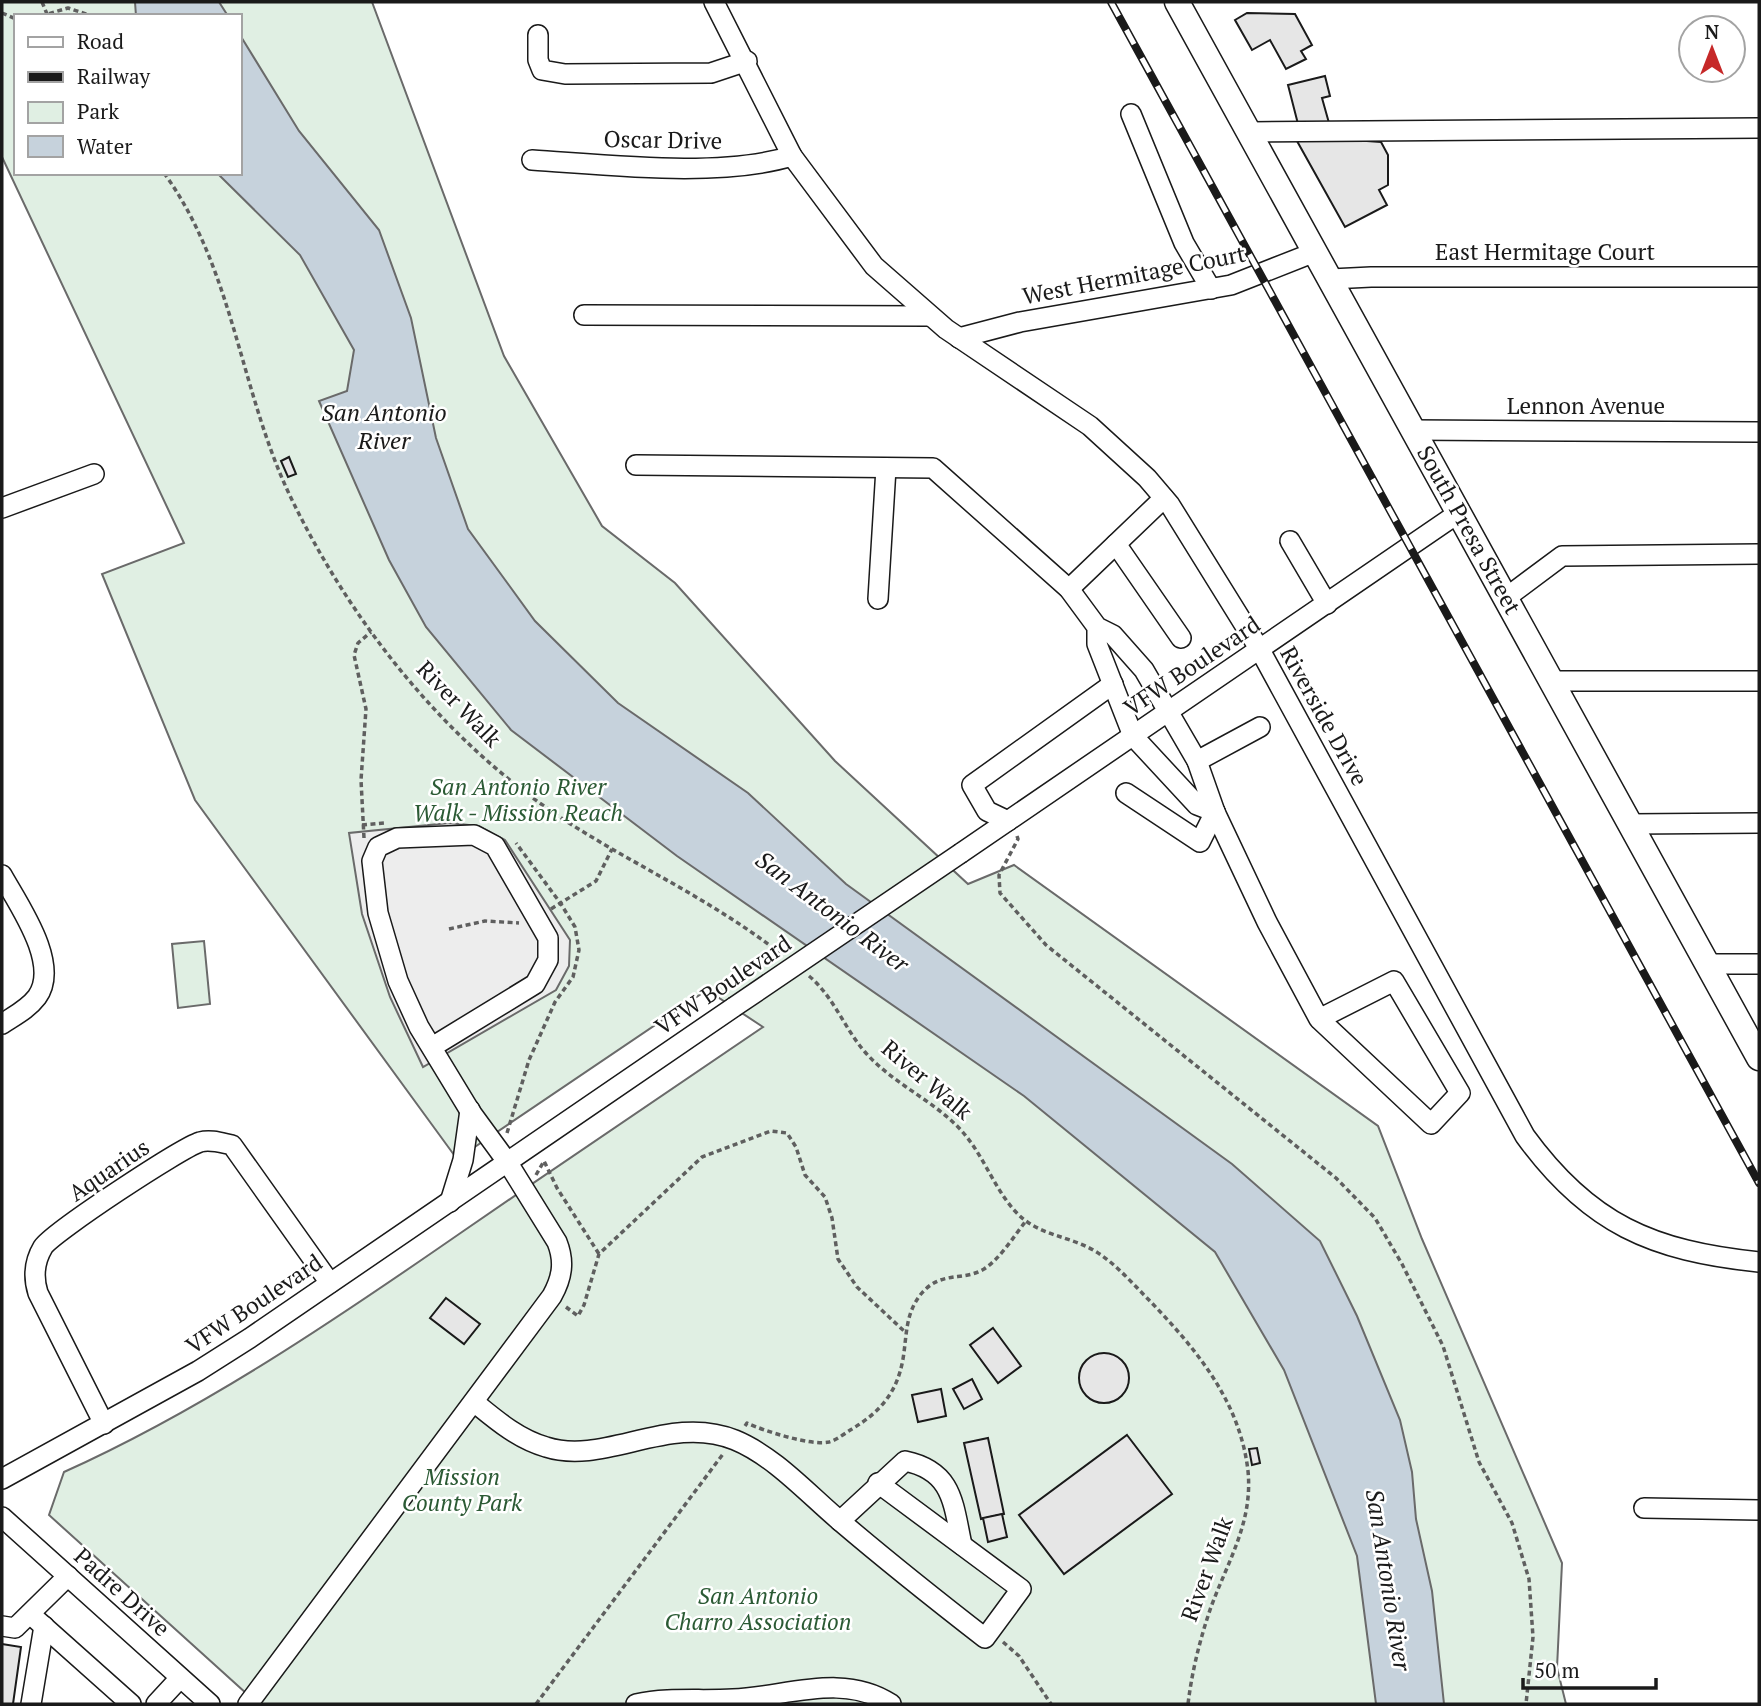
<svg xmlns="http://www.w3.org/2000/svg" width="1761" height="1706" viewBox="0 0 1761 1706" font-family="'PT Serif',serif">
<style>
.green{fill:#e0efe3;stroke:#6a6a6a;stroke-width:2;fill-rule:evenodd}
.parking{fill:#ededed;stroke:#6a6a6a;stroke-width:2}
.water{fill:#c6d2dc;stroke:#6a6a6a;stroke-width:2}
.building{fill:#e6e6e6;stroke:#1a1a1a;stroke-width:2}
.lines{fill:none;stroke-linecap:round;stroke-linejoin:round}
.minor-casing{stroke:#1a1a1a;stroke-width:22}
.major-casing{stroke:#1a1a1a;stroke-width:27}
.path{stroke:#5f5f5f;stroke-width:3.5;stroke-dasharray:5 3.5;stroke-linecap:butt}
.minor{stroke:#fff;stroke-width:19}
.major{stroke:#fff;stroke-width:24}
.rail-casing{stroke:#1a1a1a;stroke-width:8}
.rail{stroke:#fff;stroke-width:5;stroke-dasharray:16;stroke-linecap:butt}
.minor-bridge-casing{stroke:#1a1a1a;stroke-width:22;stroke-linecap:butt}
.minor-bridge{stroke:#fff;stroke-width:19}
.labels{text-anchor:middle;stroke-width:5;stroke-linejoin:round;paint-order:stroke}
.street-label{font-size:23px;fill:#1a1a1a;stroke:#fff}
.park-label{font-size:23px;font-style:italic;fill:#2b5a34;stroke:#fff}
.water-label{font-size:24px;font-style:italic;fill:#1a1a1a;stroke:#fff}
</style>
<rect width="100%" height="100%" fill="#fff"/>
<!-- green -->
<g class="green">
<path d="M2 2H372L504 356 602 526 675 583 835 761 968 884 1014 865 1378 1126 1422 1239 1562 1563 1557 1668 1566 1704H258L49 1515 64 1472C204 1409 335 1320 462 1232 562 1163 663 1095 763 1027L707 990 457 1159 195 800 102 574 184 543 2 157ZM16 16H240V173H16Z"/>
<polygon points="204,941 210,1004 178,1008 172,944"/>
</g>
<!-- parking -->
<polygon class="parking" points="449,823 479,826 505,840 570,940 569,966 556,990 423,1067 390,997 362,914 349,833"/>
<!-- water -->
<g class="water">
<polygon points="135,2 219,2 228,16 136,16"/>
<polygon points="240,35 299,131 379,230 411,318 436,438 468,529 535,621 618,703 748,793 846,884 1232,1164 1320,1241 1357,1316 1400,1420 1412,1472 1416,1519 1432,1591 1444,1704 1376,1704 1357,1556 1284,1370 1215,1252 1024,1096 677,856 511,730 426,627 389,560 319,401 347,391 354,350 300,255 217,173 240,173"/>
</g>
<!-- building -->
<g class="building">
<polygon points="1247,13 1295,14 1312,45 1301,51 1306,59 1286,69 1270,40 1252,50 1235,20"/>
<polygon points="1325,76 1330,96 1322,98 1329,123 1298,124 1288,85"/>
<polygon points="1324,138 1381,142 1388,155 1388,185 1379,190 1387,205 1345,227 1297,141"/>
<polygon points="289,457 296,474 288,477 281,461"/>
<polygon points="446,1298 480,1324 464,1344 430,1318"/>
<polygon points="993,1328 1021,1366 998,1383 970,1345"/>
<circle cx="1104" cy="1378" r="25"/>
<polygon points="972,1379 982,1399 964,1409 953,1389"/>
<polygon points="941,1389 946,1416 918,1422 912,1395"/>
<polygon points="1127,1435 1172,1494 1064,1574 1019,1515"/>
<polygon points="988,1438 1004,1514 981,1519 964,1443"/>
<polygon points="1257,1448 1260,1463 1252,1465 1249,1449"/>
<polygon points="1002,1514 1007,1537 988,1542 983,1518"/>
<polygon points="2,1644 21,1647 13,1704 2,1704"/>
</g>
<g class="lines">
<!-- minor casing -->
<g class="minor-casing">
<g id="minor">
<path d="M714 2 792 156 874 266 946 329 1090 426 1147 478 1170 505 1260 650 1525 1136C1589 1224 1652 1251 1759 1262"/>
<polyline points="538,35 538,60 542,70 565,74 711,73 747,61"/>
<polyline points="1131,114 1184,243 1211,289"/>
<polyline points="1252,132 1759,128"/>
<path d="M532 160C609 165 720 178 792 156"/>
<polyline points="1331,279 1371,277 1759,277"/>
<polyline points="584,315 929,316"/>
<polyline points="959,338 1020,322 1231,285 1315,252"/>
<polyline points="1412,430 1759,432"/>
<polyline points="636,465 933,468 1069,589 1097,627 1113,635 1144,670 1197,761 1215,812 1197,805 1133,736 1097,644 1097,627"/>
<polyline points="2,508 94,474"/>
<polyline points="1290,541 1327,604"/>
<polyline points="1116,544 1181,638"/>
<polyline points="1069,589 1164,498"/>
<polyline points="1507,597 1562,556 1759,554"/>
<polyline points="878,599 886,468"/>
<polyline points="1554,681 1759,681"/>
<polyline points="1197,761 1260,727"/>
<polyline points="1126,793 1200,842 1215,812"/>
<polyline points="1215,812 1267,922 1319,1019 1394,981 1460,1093 1431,1124 1319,1019"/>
<polyline points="1008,821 987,811 972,785 1113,684"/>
<polyline points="1632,824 1759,823"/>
<polyline points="961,853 1460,512"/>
<path d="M2 875C18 904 61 964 37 997 28 1009 14 1016 2 1024"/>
<polyline points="1709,964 1759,964"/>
<polyline points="450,1202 463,1160 470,1110"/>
<path d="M474 1402C496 1420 518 1439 546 1447 605 1466 669 1413 735 1440 774 1456 808 1494 840 1521 887 1561 936 1600 985 1638L1021 1589 878 1483"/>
<path d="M104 1424 38 1293C33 1277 34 1262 43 1247 53 1232 181 1148 200 1142 211 1139 222 1143 232 1145L330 1283"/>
<polyline points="2,1479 198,1371 250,1338 734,1007"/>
<polyline points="1644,1508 1759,1510"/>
<polyline points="2,1517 210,1704"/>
<path d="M840 1521 905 1461C953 1471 953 1503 962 1545"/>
<polyline points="30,1614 131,1704"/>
<polyline points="2,1626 15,1628 68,1576"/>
<polyline points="31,1704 44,1626"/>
<polyline points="156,1704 180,1678"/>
<path d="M248 1704 552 1296C562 1278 565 1262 557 1242L508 1163 470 1111 419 1027 398 981 378 913 372 861 378 847 397 838 474 835 495 846 548 938V960L535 984 432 1047"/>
<path d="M636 1704C669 1697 700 1701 733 1699 785 1697 843 1672 891 1704"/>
</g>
</g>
<!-- major casing -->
<g class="major-casing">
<polyline id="major" points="1177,2 1759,1058"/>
</g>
<!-- path -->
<g class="path">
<polyline points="42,2 47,14"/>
<polyline points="2,13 16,19"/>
<polyline points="41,16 68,8 92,16"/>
<path d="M164 173C236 272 240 398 295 506 357 631 451 747 569 823 640 868 715 902 781 954"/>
<polyline points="362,825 384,823"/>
<polyline points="1017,836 1018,839 999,875 1000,893 1046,945 1336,1178 1375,1218 1402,1264 1443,1346 1479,1462 1512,1523 1529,1579 1533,1637 1526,1704"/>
<polyline points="364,838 361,780 366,709 354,655 358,643 371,632"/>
<polyline points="551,909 596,881 612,849"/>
<polyline points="449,929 485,921 519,923"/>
<path d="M809 976C834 997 844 1028 865 1052 892 1083 931 1099 959 1128 983 1153 993 1187 1015 1211 1037 1236 1068 1235 1095 1251 1116 1264 1132 1283 1149 1300 1196 1349 1240 1401 1248 1471 1253 1522 1228 1561 1211 1607 1200 1639 1192 1671 1188 1704"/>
<polyline points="507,1133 529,1060 555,1002 573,977 579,950 575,927 561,904 516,843"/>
<polyline points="536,1175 544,1161 557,1188 599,1254"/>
<polyline points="566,1307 578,1316 584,1305 599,1254 702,1157 771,1131 787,1133 796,1147 805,1175 825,1197 832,1218 838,1259 857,1287 904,1331"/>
<path d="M745 1426 747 1423C764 1431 811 1446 829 1442 837 1440 845 1433 852 1429 880 1412 897 1393 903 1359 907 1335 905 1314 921 1294 941 1270 962 1282 984 1269 1000 1259 1014 1236 1026 1221"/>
<polyline points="1003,1642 1019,1656 1051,1704"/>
<polyline points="536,1704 723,1454"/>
</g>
<!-- minor -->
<use href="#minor" class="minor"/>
<!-- major -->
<use href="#major" class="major"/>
<!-- rail casing -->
<g class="rail-casing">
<polyline id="rail" points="1111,2 1759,1183"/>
</g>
<!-- rail -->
<use href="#rail" class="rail"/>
<!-- minor-bridge casing -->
<g class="minor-bridge-casing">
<polyline id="minor-bridge" points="734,1007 961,853"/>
</g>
<!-- minor-bridge -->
<use href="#minor-bridge" class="minor-bridge"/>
</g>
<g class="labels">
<!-- street labels -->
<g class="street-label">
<text transform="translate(663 140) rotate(1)" y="8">Oscar Drive</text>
<text x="1545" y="260">East Hermitage Court</text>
<text transform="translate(1134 275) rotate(-11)" y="8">West Hermitage Court</text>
<text x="1586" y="414">Lennon Avenue</text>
<text transform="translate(1469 530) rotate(61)" y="8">South Presa Street</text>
<text transform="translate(1192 666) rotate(-34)" y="8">VFW Boulevard</text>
<text transform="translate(459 704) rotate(46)" y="8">River Walk</text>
<text transform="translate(1324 716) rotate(61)" y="8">Riverside Drive</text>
<text transform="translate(723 985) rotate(-34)" y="8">VFW Boulevard</text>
<text transform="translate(927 1080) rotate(40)" y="8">River Walk</text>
<text transform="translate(109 1170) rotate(-34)" y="8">Aquarius</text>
<text transform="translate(254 1304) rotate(-34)" y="8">VFW Boulevard</text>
<text transform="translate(1207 1569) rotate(-70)" y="8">River Walk</text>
<text transform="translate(122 1592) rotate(42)" y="8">Padre Drive</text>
</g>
<!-- park labels -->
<g class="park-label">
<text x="518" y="795">San Antonio River<tspan x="518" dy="26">Walk - Mission Reach</tspan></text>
<text x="462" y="1485">Mission<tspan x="462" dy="26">County Park</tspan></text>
<text x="758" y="1604">San Antonio<tspan x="758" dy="26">Charro Association</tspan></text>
</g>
<!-- water labels -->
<g class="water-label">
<text x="384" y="421">San Antonio<tspan x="384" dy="28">River</tspan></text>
<text transform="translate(832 912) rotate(37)" y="8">San Antonio River</text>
<text transform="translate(1388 1580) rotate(81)" y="8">San Antonio River</text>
</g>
</g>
<!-- border -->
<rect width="1761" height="1706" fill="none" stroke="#1a1a1a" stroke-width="7"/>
<!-- legend -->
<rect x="14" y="14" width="228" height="161" fill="#ffffff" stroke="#a3a3a3" stroke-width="2"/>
<rect x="28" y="37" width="35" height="10" fill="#ffffff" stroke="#a3a3a3" stroke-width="2"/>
<text x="77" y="49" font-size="21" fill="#1a1a1a">Road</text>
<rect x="28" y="72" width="35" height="10" fill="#1a1a1a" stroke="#a3a3a3" stroke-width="2"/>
<text x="77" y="84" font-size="21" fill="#1a1a1a">Railway</text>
<rect x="28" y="102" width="35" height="21" fill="#e0efe3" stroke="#a3a3a3" stroke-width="2"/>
<text x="77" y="119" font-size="21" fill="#1a1a1a">Park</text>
<rect x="28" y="136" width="35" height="21" fill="#c6d2dc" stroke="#a3a3a3" stroke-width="2"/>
<text x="77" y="154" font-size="21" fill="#1a1a1a">Water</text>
<!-- north arrow -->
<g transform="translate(1712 49)"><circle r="33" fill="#ffffff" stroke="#a3a3a3" stroke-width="2"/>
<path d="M0-5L12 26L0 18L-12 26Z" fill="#c62828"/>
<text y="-10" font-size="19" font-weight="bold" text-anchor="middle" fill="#1a1a1a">N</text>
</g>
<!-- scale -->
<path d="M1523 1678v10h133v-10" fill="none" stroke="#1a1a1a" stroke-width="3.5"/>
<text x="1534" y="1678" font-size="21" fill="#1a1a1a" stroke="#ffffff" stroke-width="5" paint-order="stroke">50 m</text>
</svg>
